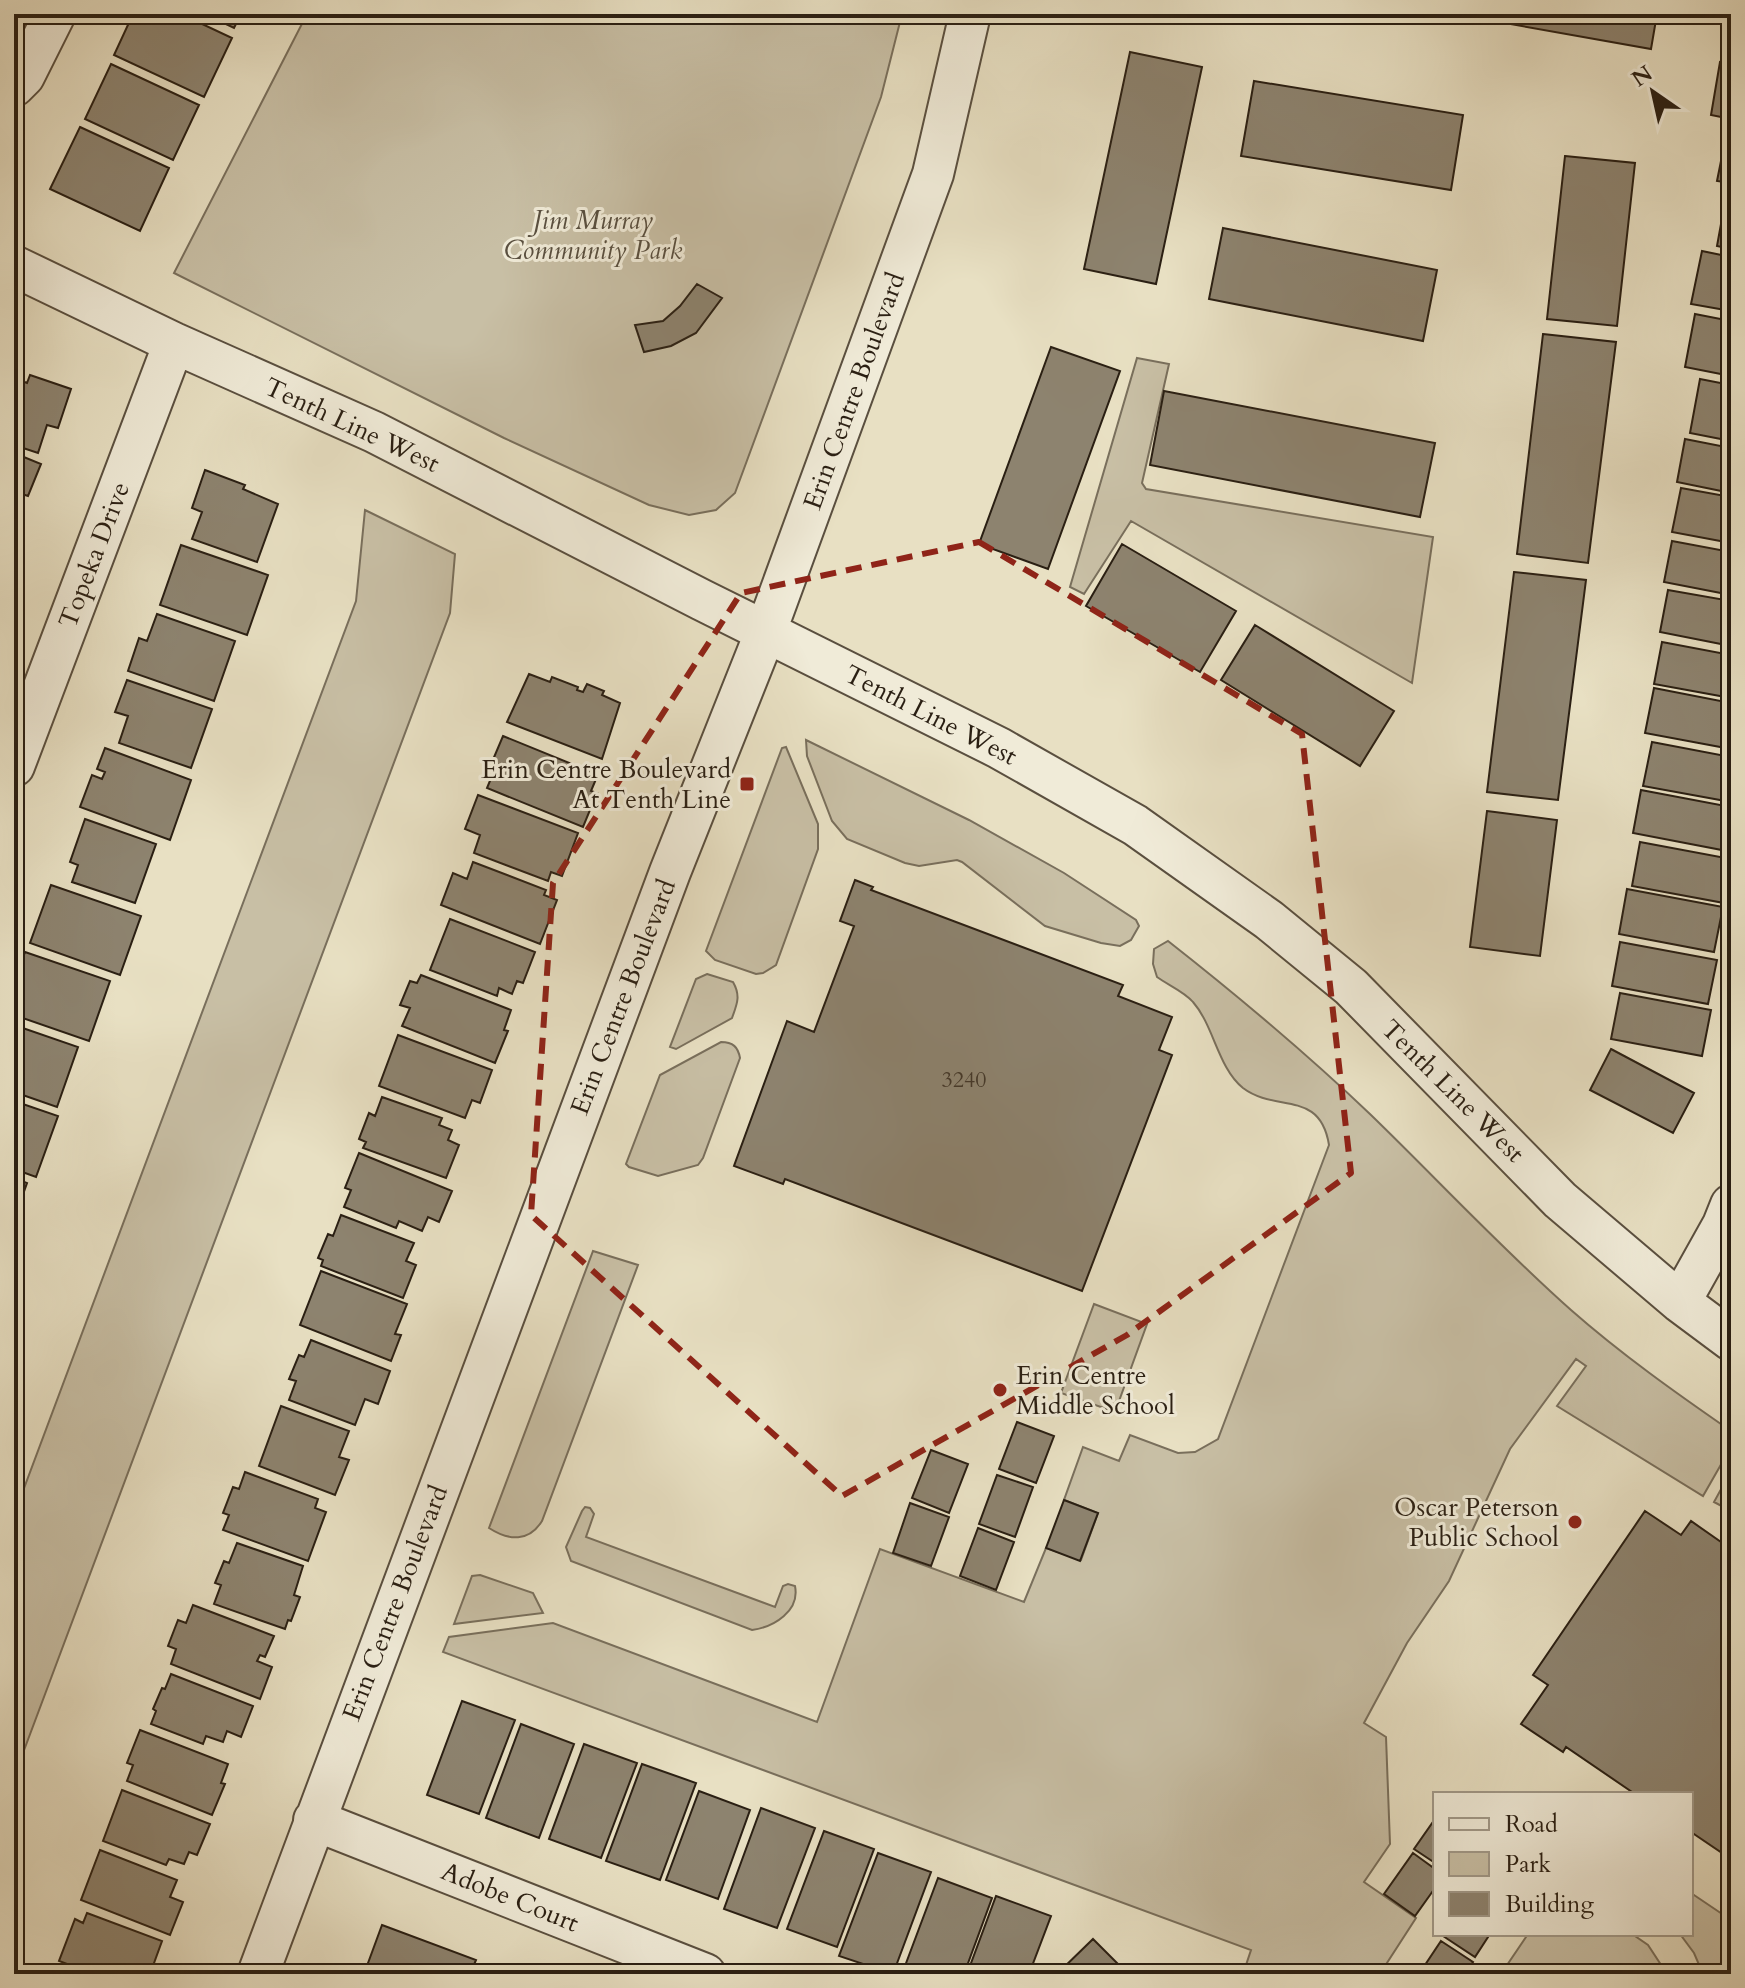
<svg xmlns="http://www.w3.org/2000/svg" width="1745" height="1988" font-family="Cardo,serif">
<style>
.green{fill:#c8bfa5;stroke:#796f5c;stroke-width:2}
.building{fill:#8d836f;stroke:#2a1f13;stroke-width:2}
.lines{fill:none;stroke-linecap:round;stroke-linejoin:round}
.minor-casing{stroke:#5a4f3f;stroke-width:44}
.minor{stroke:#f0ebd8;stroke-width:40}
.marked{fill:none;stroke:#8f2418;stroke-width:6;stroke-dasharray:16 10;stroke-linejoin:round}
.poi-dot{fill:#8f2418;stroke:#f0ebd8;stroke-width:3}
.labels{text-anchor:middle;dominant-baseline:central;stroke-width:6;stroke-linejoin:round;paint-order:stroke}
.number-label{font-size:22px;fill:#43382a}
.park-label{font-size:26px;font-style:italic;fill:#594f3f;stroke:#f0ebd8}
.street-label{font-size:26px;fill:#2a1f13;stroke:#f0ebd8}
.poi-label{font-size:26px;fill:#2a1f13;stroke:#f0ebd8;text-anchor:end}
</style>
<rect width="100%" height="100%" fill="#e8e0c3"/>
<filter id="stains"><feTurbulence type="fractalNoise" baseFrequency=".0025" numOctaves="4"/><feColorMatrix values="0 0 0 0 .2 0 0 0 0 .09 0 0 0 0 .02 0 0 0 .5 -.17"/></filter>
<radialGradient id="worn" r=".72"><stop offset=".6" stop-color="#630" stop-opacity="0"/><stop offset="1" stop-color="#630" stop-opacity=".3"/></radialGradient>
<path class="green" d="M307,14h595l-21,83 -146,396 -19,17 -27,5 -40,-10 -145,-67 -330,-165z
M1137,358l32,6 -27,119 4,6 287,48 -21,146 -281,-162 -47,73 -14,-7z
M365,510l90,44 -5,59 -436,1164v-262l342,-914z
M806,740l163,80 95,53 72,47 3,6 -8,14 -11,6 -19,-3 -56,-17 -83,-64 -5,-2 -38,6 -14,-3 -58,-24 -15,-18 -25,-65z
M786,747l32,77v25l-42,116 -13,8 -7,1 -41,-14 -9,-9 76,-203z
M1168,941c70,55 138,112 203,174 67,65 130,133 200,195 50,44 105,83 160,121v16l-28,49 -146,-90 29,-40 -10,-7 -66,90 -61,132 -42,62 -43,80 22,14 4,107 -26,38 52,36 -31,48 12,8h-154l8,-24 -808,-298 6,-15 104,-14 264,99 63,-173 144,53 22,-54 35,12 17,-47 -34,-13 19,-53 36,14 11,-26 48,18 17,-1 23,-13 111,-294c-9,-56 -53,-32 -86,-57 -25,-20 -29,-62 -50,-86 -8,-10 -25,-17 -36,-25l-4,-13 1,-15z
M707,974l26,8c8,14 4,22 -1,36l-56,31 -6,-2 26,-68z
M721,1042c12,0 17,5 19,16l-37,100 -5,7 -40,11 -29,-9 -3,-3 34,-89z
M593,1251l45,14 -96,256c-13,21 -33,20 -53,7z
M1094,1304l53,20 -32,88 -54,-19z
M1731,1471v40l-17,-9z
M585,1507l5,1 4,6 -8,23 189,70 8,-21 5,-2 7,2c5,25 -21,41 -43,44l-181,-69 -5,-14 16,-36z
M480,1575l53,18 10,20 -89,11 18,-48z
M1691,1893l40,27v24l-16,30h-12l-9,-21 -14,-19h11z
M1528,1934h104l16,11 19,29h-166z"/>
<path class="building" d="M133,14h48l51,24 -28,59 -90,-42z
M205,14h36l-7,14z
M1490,14h167l-6,35 -163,-29z
M1130,52l72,15 -46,217 -72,-15z
M1720,62l11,2v55l-20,-4z
M111,64l88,41 -26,55 -88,-41z
M1254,81l209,34 -12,75 -210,-34z
M1728,126l3,1v56l-14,-2z
M80,127l89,41 -29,63 -90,-42z
M1565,156l70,7 -18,163 -70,-7z
M1727,191l4,1v57l-14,-3z
M1223,228l214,42 -14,71 -214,-42z
M1702,251l29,6v54l-40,-7z
M697,284l25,14 -26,35 -25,13 -27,6 -9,-27 28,-4 17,-15z
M1695,314l36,7v55l-46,-9z
M1543,334l73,8 -28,221 -71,-9z
M1051,347l69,24 -72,198 -69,-25z
M30,375l41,14 -13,39 -11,-3 -9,28 -24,-8v-67l13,5z
M1700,379l31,6v56l-41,-8z
M1164,391l271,52 -15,74 -270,-52z
M1685,439l46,9v45l-54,-11z
M14,453l27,11 -13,32 -6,-2 -8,22z
M205,470l40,15 -2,4 35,15 -21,58 -65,-23 10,-27 -10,-4z
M1681,488l50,9v46l-59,-11z
M1672,541l59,11v43l-67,-13z
M1122,544l114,67 -36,61 -114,-66z
M181,545l87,30 -21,60 -87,-30z
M1514,572l72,8 -28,220 -71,-8z
M1668,590l63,11v45l-71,-14z
M157,614l78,27 -21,60 -86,-30 11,-33 8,3z
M1255,625l139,86 -34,55 -139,-86z
M1662,642l69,13v43l-77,-14z
M529,674l21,8 2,-5 26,10 -1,3 6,2 4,-8 17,7 -2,4 18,8 -18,56 -95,-37z
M127,680l85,29 -21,59 -72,-25 9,-27 -13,-4z
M1654,688l77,15v46l-86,-16z
M503,736l86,35 -2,5 9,3 -5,12 6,2 -14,34 -96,-39 10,-24 -5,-2z
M1652,742l79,15v45l-88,-16z
M105,748l86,32 -21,60 -90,-33 12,-32 10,4 3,-7 -8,-3z
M1641,790l90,17v20l-4,24 -94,-18z
M478,795l100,38 -16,43 -11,-4 -3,9 -74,-28 6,-18 -15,-6z
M1487,811l70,9 -17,136 -70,-9z
M85,819l71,25 -21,59 -63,-21 6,-17 -8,-3z
M1640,842l91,17 -7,44 -92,-17z
M473,862l73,28 -2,5 13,5 -17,44 -99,-39 12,-32 14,6z
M855,880l18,7 -2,3 252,95 -5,11 54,21 -13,33 13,5 -90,236 -297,-112 -2,5 -49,-18 53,-145 27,11 40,-106 -14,-5z
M51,885l90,31 -21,59 -90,-32z
M1627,889l96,18 -9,45 -95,-18z
M450,919l85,33 -12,31 -6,-2 -5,13 -13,-6 -2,8 -67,-26z
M1620,942l97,18 -9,44 -96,-18z
M25,952l85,29 -21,60 -75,-26v-11l6,-18 -6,-3z
M421,975l90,35 -7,20 4,1 -13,32 -93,-37 8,-18 -10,-3 10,-24 7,2z
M1620,993l91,17 -9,46 -91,-17z
M14,1025l64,22 -21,60 -43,-15z
M398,1035l94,35 -12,33 -8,-3 -7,18 -86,-32z
M1611,1049l83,44 -21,40 -83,-43z
M382,1097l60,21 -3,7 13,5 -4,10 11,5 -13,33 -83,-30 3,-6 -7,-3 10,-26 6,3z
M14,1101l44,15 -22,61 -22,-8z
M359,1153l93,38 -13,31 -11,-5 -6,14 -23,-10 -3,7 -52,-21 7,-17 -6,-2z
M14,1178l13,5 -13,37z
M341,1215l73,28 -8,18 10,4 -13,33 -82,-32 2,-6 -5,-2 10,-24 5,2z
M321,1271l86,33 -12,30 6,1 -10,26 -91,-36z
M311,1340l79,31 -12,33 -13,-5 -10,26 -66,-25 7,-19 -7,-2 10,-24 5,2z
M281,1406l68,25 -10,26 10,3 -14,35 -76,-29z
M1017,1422l37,14 -18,47 -37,-14z
M931,1450l37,14 -19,49 -37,-15z
M245,1472l73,27 -3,9 11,4 -18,49 -85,-31 6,-15 -6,-2 10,-26 6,2z
M997,1475l36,12 -18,50 -36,-13z
M1064,1500l34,13 -18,48 -34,-13z
M910,1503l39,14 -18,49 -38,-13z
M1645,1511l36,24 10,-14 40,28v310l-40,-27v-38h-56l-69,-47 -3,5 -42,-28 27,-39 -15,-10z
M978,1528l36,14 -18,48 -36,-14z
M237,1543l66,23 -9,29 6,2 -9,24 -3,-1 -3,9 -71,-25 7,-19 -6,-2 9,-22 5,2z
M193,1605l81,31 -9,21 -5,-2 -3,6 15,6 -12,32 -89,-35 5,-15 -8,-3 10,-26 8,3z
M171,1674l82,32 -12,31 -14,-6 -4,11 -17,-6 -3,8 -52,-20 5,-13 -3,-2 9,-21 3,1z
M462,1701l53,19 -36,94 -52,-19z
M521,1724l53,20 -35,94 -53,-20z
M140,1730l88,34 -7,19 4,1 -13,31 -85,-34 6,-16 -6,-2z
M584,1744l53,19 -36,95 -52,-19z
M642,1764l54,19 -36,97 -54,-19z
M122,1790l88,34 -13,31 -8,-3 -5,12 -15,-5 -3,6 -63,-24z
M699,1791l51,19 -32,89 -52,-19z
M761,1808l54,20 -38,100 -53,-19z
M1435,1819v44l-21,-14z
M824,1831l50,18 -37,98 -50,-18z
M100,1850l77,30 -7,17 13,5 -13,33 -89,-35z
M878,1853l53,19 -38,102 -54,-18z
M1413,1853l22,16v19l-20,28 -31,-22z
M938,1878l54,20 -28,76h-62z
M996,1896l55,20 -22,58h-62z
M87,1913l75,28 -12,33 -6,-2 -1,2h-49l-35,-13 16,-42 8,4z
M382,1925l94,35 -6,14h-106z
M1444,1934h46l-15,23 -32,-21z
M1093,1939l35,35h-71z
M1441,1941l32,21 -8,12h-46z
M54,1967l19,7h-22z"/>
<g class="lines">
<g class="minor-casing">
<path id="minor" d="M14,86l10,-10 31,-62
M14,266l160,77 200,89 328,168 297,148 136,77 134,95 82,67 209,213 120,102 51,38
M14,766l160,-423
M1680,1302l43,-77 8,-20
M314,1820l391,154
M258,1974l412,-1102 96,-241 167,-457 37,-160"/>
</g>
<use href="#minor" class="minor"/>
</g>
<path class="marked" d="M979,542l323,192 49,439 -224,162 -285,161 -311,-281 22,-332 188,-290z"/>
<g class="poi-dot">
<rect x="739" y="776" width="16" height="16" rx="4"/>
<circle cx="1000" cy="1390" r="8"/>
<circle cx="1575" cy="1522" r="8"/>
</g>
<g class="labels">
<g class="number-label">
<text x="964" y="1080">3240</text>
</g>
<g class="park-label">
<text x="593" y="220">Jim Murray<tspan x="593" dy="30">Community Park</tspan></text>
</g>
<g class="street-label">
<text transform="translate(854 391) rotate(-70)">Erin Centre Boulevard</text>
<text transform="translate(352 425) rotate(25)">Tenth Line West</text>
<text transform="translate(94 555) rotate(-69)">Topeka Drive</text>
<text transform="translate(931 715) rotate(27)">Tenth Line West</text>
<text transform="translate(623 997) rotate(-69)">Erin Centre Boulevard</text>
<text transform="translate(1453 1091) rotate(45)">Tenth Line West</text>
<text transform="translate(395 1603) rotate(-69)">Erin Centre Boulevard</text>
<text transform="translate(510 1897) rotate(22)">Adobe Court</text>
</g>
<g class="poi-label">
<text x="731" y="769">Erin Centre Boulevard<tspan x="731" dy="30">At Tenth Line</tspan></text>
<text x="1016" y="1375" text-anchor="start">Erin Centre<tspan x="1016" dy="30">Middle School</tspan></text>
<text x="1559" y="1507">Oscar Peterson<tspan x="1559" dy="30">Public School</tspan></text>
</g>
</g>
<rect width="1745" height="1988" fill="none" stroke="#e8e0c3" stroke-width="48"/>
<rect x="16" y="16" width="1713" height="1956" fill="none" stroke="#2a1f13" stroke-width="4"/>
<rect x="24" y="24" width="1697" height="1940" fill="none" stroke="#2a1f13" stroke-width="2"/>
<rect x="1433" y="1792" width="260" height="144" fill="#f0ebd8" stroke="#a19989" stroke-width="2"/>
<rect x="1449" y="1818" width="40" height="12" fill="#f0ebd8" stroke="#a19989" stroke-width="2"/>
<text x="1505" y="1832" font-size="24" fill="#2a1f13">Road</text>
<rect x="1449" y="1852" width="40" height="24" fill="#c8bfa5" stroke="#a19989" stroke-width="2"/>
<text x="1505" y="1872" font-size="24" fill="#2a1f13">Park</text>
<rect x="1449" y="1892" width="40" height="24" fill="#8d836f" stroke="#a19989" stroke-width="2"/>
<text x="1505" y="1912" font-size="24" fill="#2a1f13">Building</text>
<g transform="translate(1653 92) rotate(326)" stroke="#f0ebd8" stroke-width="6" paint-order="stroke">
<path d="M0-6L14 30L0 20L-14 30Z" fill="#2a1f13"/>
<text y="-12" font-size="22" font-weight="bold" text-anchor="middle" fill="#2a1f13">N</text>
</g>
<rect width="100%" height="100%" filter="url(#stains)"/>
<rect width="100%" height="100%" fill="url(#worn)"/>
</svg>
